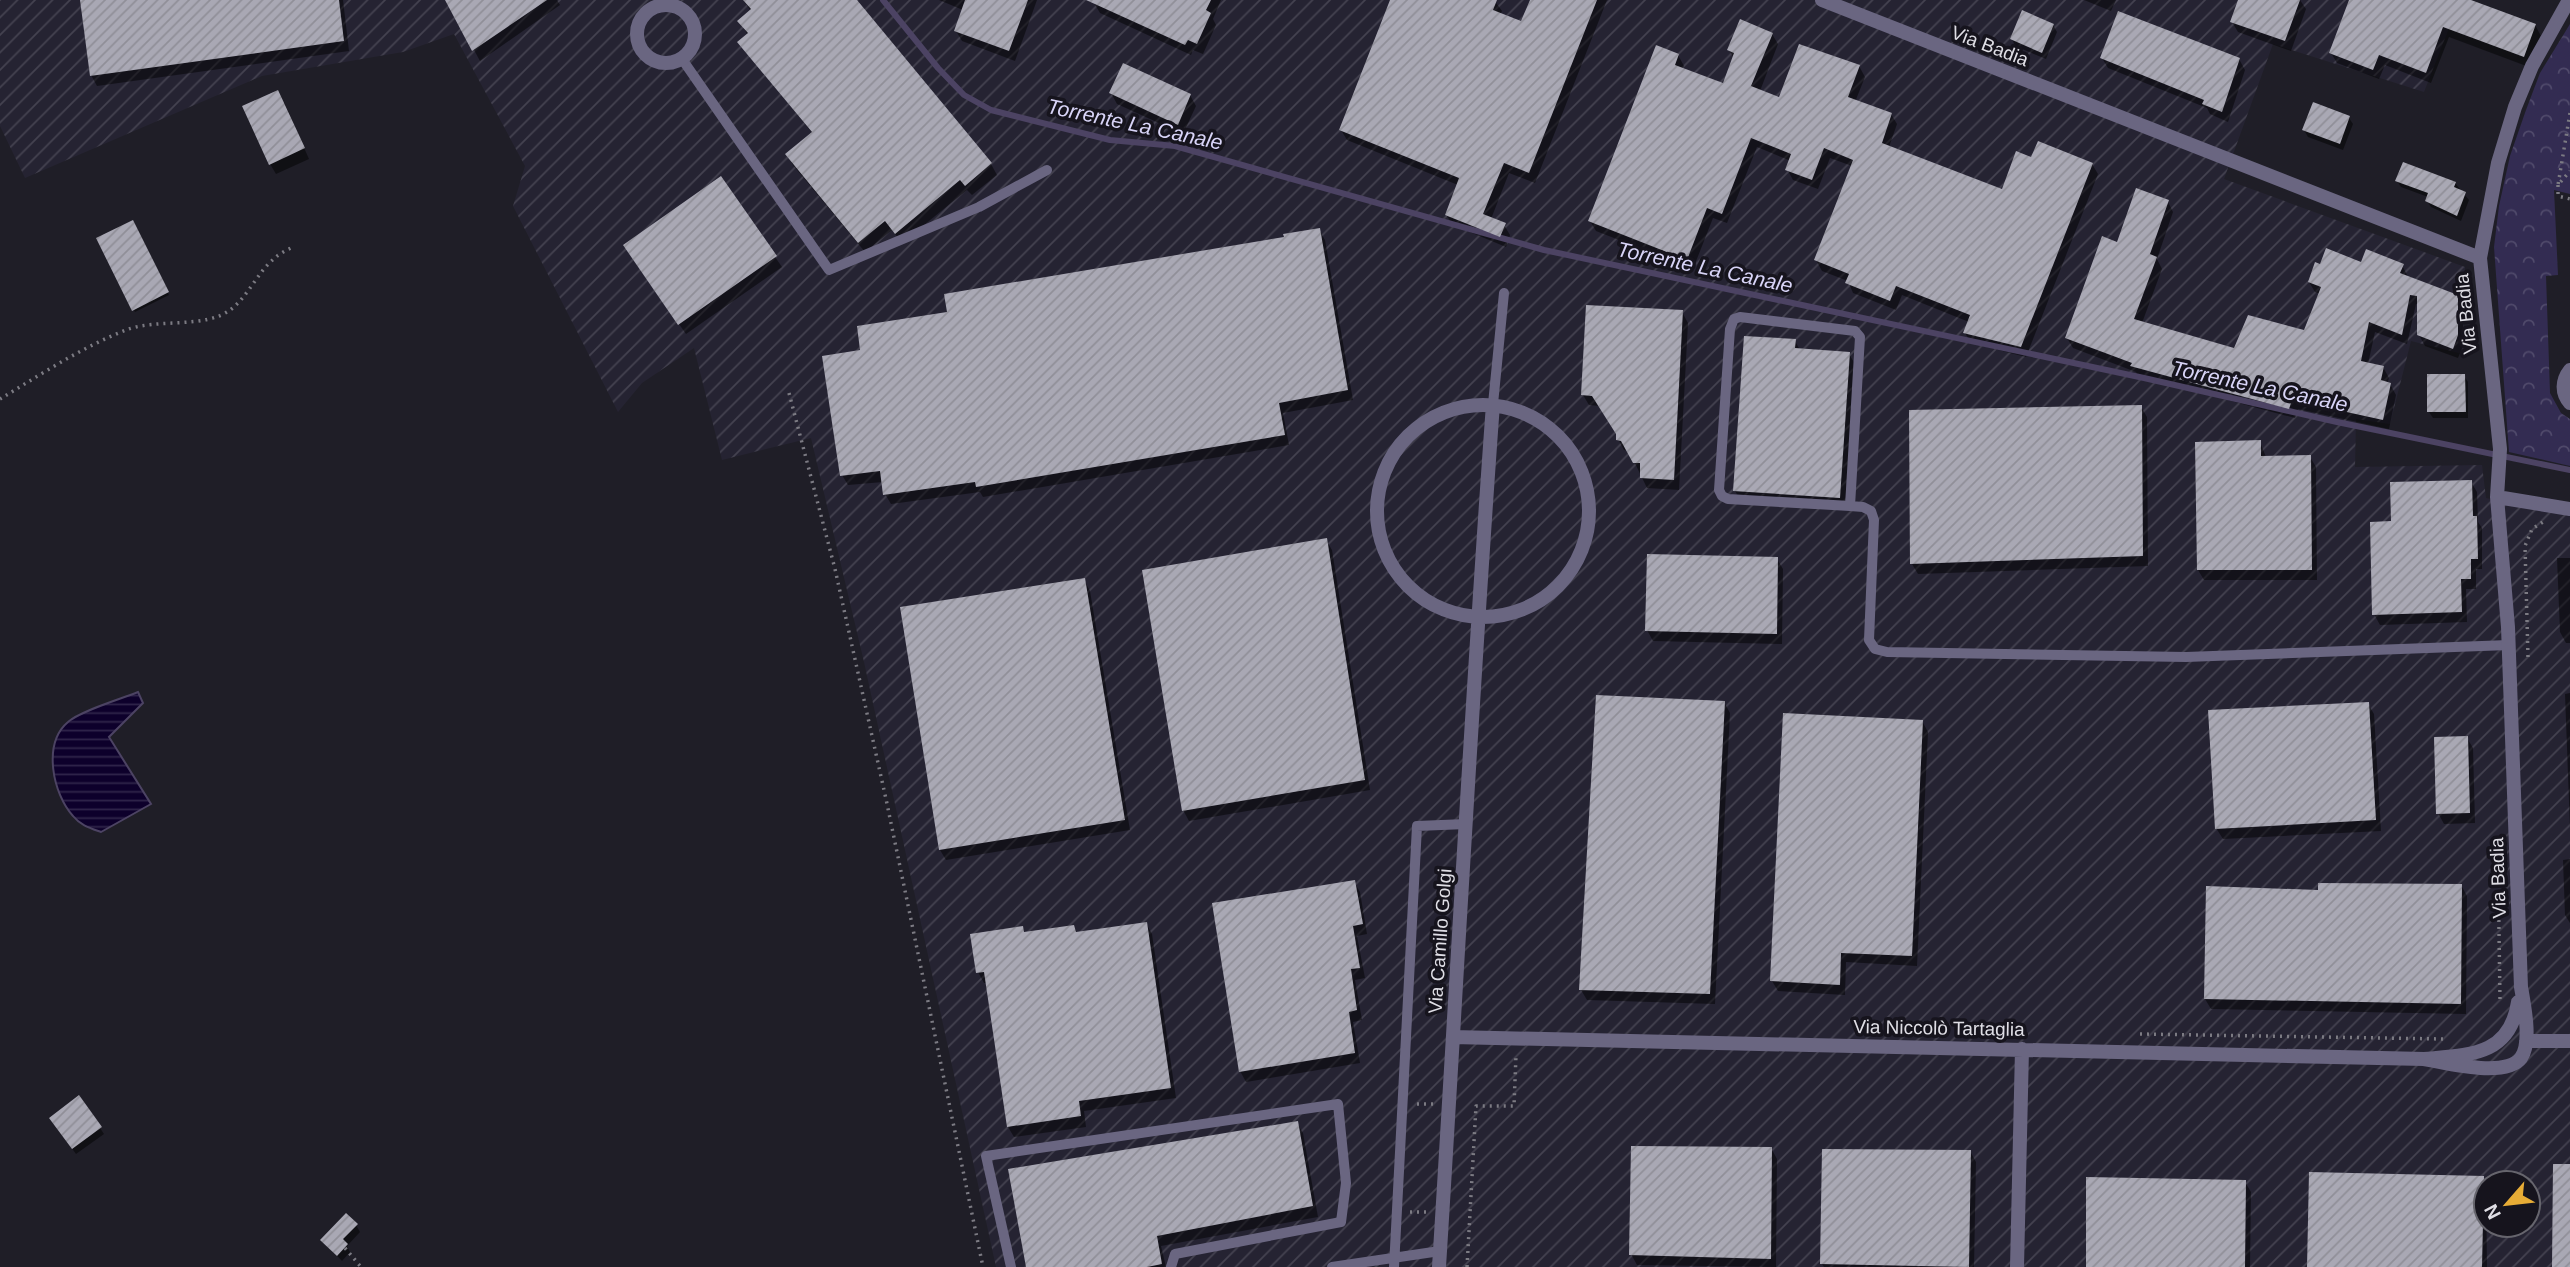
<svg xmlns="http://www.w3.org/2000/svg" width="2570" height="1267" font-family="Arial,sans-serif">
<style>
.industrial{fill:url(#industrial-furrows);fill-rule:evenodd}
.park{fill:url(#park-crowns)}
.water{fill:url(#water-rules);stroke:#4c4363;stroke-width:2}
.shadow{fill:#0007}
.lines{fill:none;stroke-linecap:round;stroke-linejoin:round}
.stream{stroke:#4c4363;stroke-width:6}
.building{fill:url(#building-hatch)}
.path{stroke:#7c7b83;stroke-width:3.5;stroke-dasharray:2 5;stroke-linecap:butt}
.lane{stroke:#6a6681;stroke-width:10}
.street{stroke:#6a6681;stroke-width:14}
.labels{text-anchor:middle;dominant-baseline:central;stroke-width:7;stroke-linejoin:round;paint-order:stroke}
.street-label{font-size:19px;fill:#dfdee5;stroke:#16141d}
.water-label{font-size:21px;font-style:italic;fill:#d8d4f7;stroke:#16141d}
</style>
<defs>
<pattern id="industrial-furrows" width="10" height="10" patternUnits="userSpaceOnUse" patternTransform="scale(1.75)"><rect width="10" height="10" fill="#252332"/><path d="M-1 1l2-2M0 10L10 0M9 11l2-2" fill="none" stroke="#444250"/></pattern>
<pattern id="park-crowns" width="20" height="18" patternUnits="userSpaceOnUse" patternTransform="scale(1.75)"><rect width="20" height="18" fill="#332c52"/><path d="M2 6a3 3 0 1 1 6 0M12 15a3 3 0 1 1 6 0" fill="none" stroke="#504a6b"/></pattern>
<pattern id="water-rules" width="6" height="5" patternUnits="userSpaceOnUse" patternTransform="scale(1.75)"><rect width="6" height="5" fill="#0d002b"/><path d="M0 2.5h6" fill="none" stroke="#30254a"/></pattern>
<pattern id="building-hatch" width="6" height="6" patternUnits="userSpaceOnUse" patternTransform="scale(1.75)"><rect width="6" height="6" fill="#a9a8b4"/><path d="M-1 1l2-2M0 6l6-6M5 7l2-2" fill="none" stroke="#908f98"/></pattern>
</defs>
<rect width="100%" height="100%" fill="#1f1e27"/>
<path class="industrial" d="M0,0h2460l-36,92 -151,-48 -49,135 241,88 -2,87 -52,-13 -21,83 -34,-5 -1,48 127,-2 4,33 84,18v751h-1574l-132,-605 -53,-224 -89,22 -28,-112 -52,35 -24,29 -105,-206 12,-40 -71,-132 -51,18 -141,24 -237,102 -25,-52zM2486,1183h42v42h-42z"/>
<path class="park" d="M2570,24v170l-16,-4 4,85 -12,1 4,117 11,20 9,6v47l-61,-14 -15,-205 5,-41 11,-50 16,-46 14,-37z"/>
<path class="water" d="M138,692l5,11 -34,34 42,67 -50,28c-11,-4 -21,-7 -28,-16 -20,-22 -31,-72 -5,-94 12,-11 53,-23 70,-30z"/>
<path class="shadow" d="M81,0h262l6,51 -252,35 -6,-11z
M447,0h110l3,5 -80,56z
M743,0h112l136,164 6,11 -25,20 -5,-5 -65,53 -10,-13 -27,22 -72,-87 -6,-10 26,-21 -73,-92 8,-7 -9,-14 12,-10z
M939,0h98l-22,61 -53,-20 -6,-10 7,-21z
M1095,0h126l-8,19 3,6 -13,29 -10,-4 -2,5 -91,-42 -6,-10z
M1392,0h102l8,11 -2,4 22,8 9,-23h76l-72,183 -26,-10 -18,46 13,6 6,10 -4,12 -53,-22 -7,-10 12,-30 -111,-45 -6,-10z
M2084,0h32l-5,11z
M2240,0h60l6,9 -15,42 -53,-19 -6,-10z
M2351,0h115l69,25 6,11 -12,31 -80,-30 -18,46 -46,-18 -6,14 -42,-16 -6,-10z
M2053,25l4,7 -11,27 -31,-13 -3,-7z
M1772,34l6,10 -18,47 20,8 79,-33 6,11 -10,25 36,12 6,10 -8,23 114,44 29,-32 60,5 6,10 -72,183 -55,-14 -6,-10 4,-11 -67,-27 -6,15 -43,-17 -5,-12 -26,-10 -6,-11 36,-94 -22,-8 -12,31 -25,-9 -6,-11 4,-8 -34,-14 -30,76 -14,-5 -20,51 -97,-38 -6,-10 88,-166 6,11 -2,3 42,16 10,-27 -5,-8z
M2102,58l137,1 6,11 -17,52 -18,-8 -3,-6 -99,-40z
M1111,93l79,2 6,11 -13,28 -66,-30z
M284,102l25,57 -33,15 -6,-10z
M2349,118l4,6 -10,26 -35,-13 -4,-7z
M721,179l61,88 -96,67 -55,-78z
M2397,181l58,2 14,17 -8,21 -30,-14 -4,-6 1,-4 -27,-10z
M2168,202l5,10 -16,47 5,10 -20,54 93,27 70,-17 15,-39 -5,-2 -6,-10 53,-18 40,1 6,12 49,19 6,11v39l-5,12 -33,-12 -6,-11v-30l-3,-1 -9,40 -32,-12 -7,32 15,3 6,11 -2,6h3l6,11 -7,34 -91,-20 -3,9 -157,-42 -2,-4 -63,-24 -6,-10 51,-94z
M132,222l37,73 -34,17 -36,-73z
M1319,230l6,10 28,160 -70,13 6,32 -306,52 -3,-5 -89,12 -6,-10 -2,-12 -35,3 -6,-10 20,-124 87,-38z
M1682,312l6,11 -9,167 -32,-2 -18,-37 -5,-1 -6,-11v-5l-18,-28 -11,-1 -6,-10z
M1795,341l5,9 49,4 6,10 -10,144 -104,-7 -6,-10z
M2464,376l4,6v36h-35l-4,-6z
M2141,407l6,10 1,149 -230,8 -6,-10z
M2260,442l6,15h44l6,10 1,113h-113l-6,-10z
M2471,482l6,10 1,30 4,6v41h-6v20h-10l1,33 -87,3 -6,-11 19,-91z
M1326,540l6,10 38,240 -181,31 -6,-11z
M2557,558h13v85h-4l-6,-11z
M1777,559l6,10 -1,75 -129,-3 -6,-11z
M1084,580l6,11 40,239 -184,30 -6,-10z
M2570,693v135l-5,-134z
M1724,702l6,11 -15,291 -128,-4 -6,-10z
M2368,704l6,10 7,117 -158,8 -7,-11z
M1922,721l6,11 -11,234 -71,-4 -1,33 -67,-4 -6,-10z
M2467,738l6,10 2,75 -31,1 -6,-11z
M2570,859v64l-5,-8 -2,-55z
M1354,882l6,10 7,42 -10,2 8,42 -10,2 7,40 -9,2 7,41 -114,19 -6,-11z
M2461,885l6,11 -1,118 -255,-5 -6,-10 115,-107z
M1146,923l6,11 24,164 -92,13 2,16 -72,10 -6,-10 -21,-144h-3l-6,-11 44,-44 3,5 49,-6 3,6z
M1297,1123l6,10 15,84 -157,29 5,21h-138z
M55,1125l45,3 4,6 -28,20z
M1771,1148l6,11 -1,108 -139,-2 -6,-11z
M1970,1151l6,11 -2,105h-150l-2,-3z
M2483,1178l3,5 1,84h-178z
M2245,1182l6,10 -1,75h-163z
M356,1225l4,7 -13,14 3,6 -8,9 -20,-21z"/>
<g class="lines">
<path class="stream" d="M883,0l55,68 26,27 27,15 119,30 65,6 369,104 600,128 193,44 233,48"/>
</g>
<path class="building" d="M80,0h259l5,41 -254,35z
M445,0h102l-75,51z
M743,0h114l135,163 -27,23 -5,-6 -65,54 -10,-13 -27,22 -73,-89 27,-22 -75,-90 11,-9 -11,-12 14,-12z
M965,0h63l-19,51 -55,-20z
M1086,0h125l-5,10 5,3 -14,31 -9,-4 -3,5z
M1390,0h107l-4,10 28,11 9,-21h67l-68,173 -25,-10 -21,51 23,9 -6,14 -55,-22 14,-37 -120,-48z
M2238,0h62l-15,41 -55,-19z
M2349,0h122l65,24 -12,33 -81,-30 -17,46 -47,-18 -6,15 -44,-17z
M2022,10l32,14 -12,29 -32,-14z
M2118,11l122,47 -18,54 -20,-8 2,-4 -104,-42z
M1740,19l33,14 -22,53 28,11 20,-53 61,21 -12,32 44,16 -10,30 120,46 14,-38 15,6 7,-16 55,22 -72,184 -58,-14 7,-18 -74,-29 -6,15 -45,-18 4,-9 -35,-14 39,-100 -29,-12 -12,32 -27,-10 6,-16 -40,-16 -29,76 -15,-6 -20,52 -99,-39 68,-176 23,9 -4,11 48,18 11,-30 -7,-3z
M1123,63l68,31 -13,31 -69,-32z
M278,90l27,58 -36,17 -27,-59z
M2313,102l37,14 -10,28 -38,-14z
M2403,162l53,20 -2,5 12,5 -9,24 -32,-15 3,-8 -33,-12z
M721,176l56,80 -99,69 -55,-80z
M2136,188l33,12 -19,54 7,3 -23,62 100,29 14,-33 56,15 17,-43 -13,-5 7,-20 5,2 6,-16 35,14 5,-13 38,15 -4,9 58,22v40l-5,14 -36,-14v-39l-7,-1 -8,40 -33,-13 -8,39 23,5 -3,14 10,3 -8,37 -91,-20 -3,9 -159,-43 2,-3 -67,-25 37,-102 15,6z
M133,220l36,72 -37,19 -36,-73z
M1320,228l28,162 -69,13 6,32 -309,52 -1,-5 -92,13 -3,-24 -40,5 -18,-120 38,-6 -3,-24 90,-14 -3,-18 340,-57 -1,-3z
M1586,305l97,5 -9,170 -34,-2v-15h-7l-12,-22 -5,-1v-6l-24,-38 -11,-1z
M1744,336l52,3 -1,9 55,4 -10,146 -107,-7z
M2427,374h38l1,38h-39z
M2142,405l1,151 -233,8 -1,-154z
M2261,440v16l50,-1 1,115h-115l-2,-128z
M2472,480l1,36h4l1,43h-7v20h-10l1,33 -90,3 -2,-93 21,-1 -1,-39z
M1327,538l38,242 -183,31 -40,-241z
M1647,554l131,3 -1,77 -132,-3z
M1085,578l40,242 -186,30 -39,-243z
M1596,695l129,6 -15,293 -131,-4z
M2369,702l7,118 -161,9 -7,-119z
M1783,713l140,7 -11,236 -71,-3 -1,32 -70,-4z
M2468,736l2,77 -34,1 -2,-77z
M1355,880l8,44 -10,2 7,42 -9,1 6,41 -8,2 6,41 -116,19 -27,-169z
M2318,883l144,1 -1,120 -257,-5 2,-113 112,4z
M1147,922l24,166 -92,13 2,15 -74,11 -23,-155 -8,1 -6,-39 53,-8 1,6 50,-7 2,7z
M79,1095l23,32 -30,22 -23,-31z
M1298,1121l15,85 -156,30 5,28 -15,3h-121l-18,-98z
M1631,1146l141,1 -1,112 -142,-4z
M1822,1149l149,1 -2,117 -149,-3z
M2553,1164h17v103h-18z
M2309,1172l175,4 -2,91h-175z
M2086,1177l160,3 -1,87h-159z
M346,1213l12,11 -15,15 5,5 -11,12 -17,-16z"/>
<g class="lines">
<path class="path" d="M2570,113l-12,72 12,-14
M2558,185v11l12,3
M789,393l46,176 51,230 97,468
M0,399c40,-24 82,-52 126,-69 31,-12 78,-1 104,-20 18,-13 28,-39 45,-52 5,-5 12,-8 18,-11
M2528,657l-3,-111 7,-17 11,-7
M2498,864l2,136
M2140,1034l303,5
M1417,1104h17
M1410,1212h17
M345,1248l16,19
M1467,1267l9,-161h38l2,-51"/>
<path class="lane" d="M682,59l147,211 150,-63 68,-37
M1493,404l11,-111
M1850,506l10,-169 -5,-6 -115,-14 -6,2 -4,10 -11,161 3,6 6,3 122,7 13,1 8,4 3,9 -5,120 6,9 12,3 299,5 323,-12
M1011,1267l-25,-111 352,-52 8,79 -5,39 -166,32 -4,13
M1332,1267l108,-16
M1394,1267l23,-441 49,-2"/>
<path class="street" d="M1822,0l658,258
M637 34a29 29 0 1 1 58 0a29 29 0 1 1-58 0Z
M2570,370c-8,10 -9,23 0,33
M1377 511a106 106 0 1 1 212 0a106 106 0 1 1-212 0Z
M2497,497l73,12
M1453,1037l971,22c45,-4 86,-3 94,-57
M2526,1041h44
M2424,1059c21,4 82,19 97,-1 11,-16 3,-53 0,-71l-13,-360 -11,-130 3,-48 -20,-191 18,-95 17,-56 17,-41 37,-66
M1439,1267c18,-288 33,-576 54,-863
M2017,1267l5,-218"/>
</g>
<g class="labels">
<g class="street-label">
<text transform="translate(1990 46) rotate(21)">Via Badia</text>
<text transform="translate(2466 314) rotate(-96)">Via Badia</text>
<text transform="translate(2498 878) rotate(-92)">Via Badia</text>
<text transform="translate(1440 941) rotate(-86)">Via Camillo Golgi</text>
<text transform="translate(1939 1028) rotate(1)">Via Niccolò Tartaglia</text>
</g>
<g class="water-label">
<text transform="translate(1135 124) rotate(12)">Torrente La Canale</text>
<text transform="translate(1705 267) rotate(12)">Torrente La Canale</text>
<text transform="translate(2260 386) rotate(12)">Torrente La Canale</text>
</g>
</g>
<g transform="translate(2507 1204) rotate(242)"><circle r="33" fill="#16141d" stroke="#66656d" stroke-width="2"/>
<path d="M0-5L12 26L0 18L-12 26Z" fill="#e7ac36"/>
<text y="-10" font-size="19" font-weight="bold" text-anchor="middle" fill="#dfdee5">N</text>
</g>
</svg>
